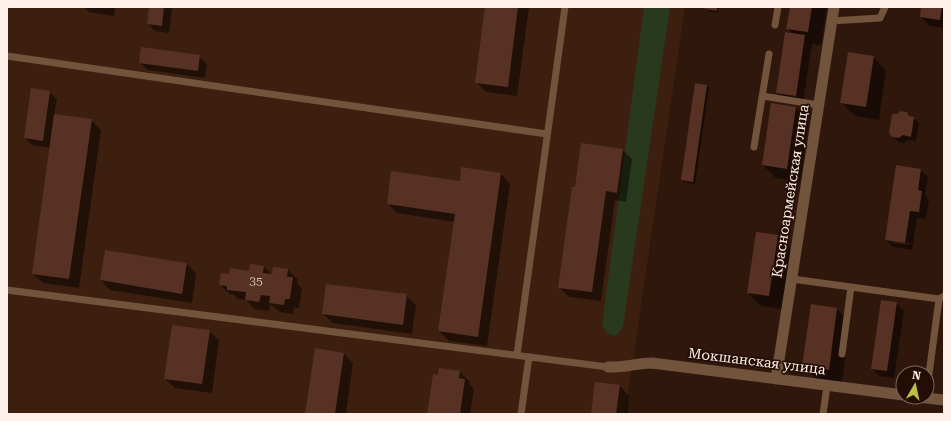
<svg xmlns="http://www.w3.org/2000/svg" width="951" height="421" font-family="'Roboto Serif',serif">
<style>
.built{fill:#3d1f10}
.green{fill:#29391d}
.shadow{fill:#0007;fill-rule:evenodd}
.building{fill:#573123}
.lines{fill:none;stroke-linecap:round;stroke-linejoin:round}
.service{stroke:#72533c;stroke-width:7}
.minor{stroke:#72533c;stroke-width:11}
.labels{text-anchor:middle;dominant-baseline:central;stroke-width:3.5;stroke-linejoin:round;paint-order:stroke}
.number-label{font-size:12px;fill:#d4c0b8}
.street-label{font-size:14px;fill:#fdf0e9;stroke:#240e04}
</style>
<rect width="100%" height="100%" fill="#2f170c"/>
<path class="built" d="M7,7h678l-60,407h-618z"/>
<path class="green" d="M644,7h26l-47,320 -7,9 -8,-2 -6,-9z"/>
<path class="shadow" d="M84,7h31l-1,9 -25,-4z
M150,7h22l-3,26 -14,-2 -7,-7z
M486,7h43l-12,89 -31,-4 -10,-10z
M706,7h13l-1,6 -10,-2 -2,-2z
M791,7h36l-6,38 -9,-1 -9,59 -18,-3 -8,-7 16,-59 -5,-5z
M922,7h22v21l-14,-2 -9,-9z
M199,56l8,8 -2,14 -57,-8 -8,-7z
M873,57l13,13 -7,50 -24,-4 -13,-13z
M707,86l2,2 -14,96 -11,-2 -2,-2z
M49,92l8,7 -3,16 37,5 10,10 -22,158 -36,-5 -10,-9 18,-126 -19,-3 -7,-7z
M796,108l13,13 -9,61 -24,-4 -13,-13z
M906,113l13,10 -3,18 -8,-1 -4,3 -6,-1 -8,-9z
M622,150l10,9 -6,43 -11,-2 -14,101 -32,-4 -10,-10 17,-99z
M920,169l8,8 -3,18 4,4 -3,20 -9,-1 -5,32 -19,-3 -7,-7zM893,241l17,2v2l-17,-2z
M501,174l9,10 -23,162 -38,-5 -10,-10 16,-109 -58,-9 -9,-9 72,-22z
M756,233l22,3 13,14 -9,59 -21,-3 -13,-13z
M105,251l82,13 9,10 -4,29 -82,-13 -9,-10z
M264,267l8,8 2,-7 14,2 10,10 -1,3 5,5 -3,20h-5l-1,6 -13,-2 -10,-8 -1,7 -14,-2 -9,-9 -8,-1 -4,-4 -4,-1 -10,-9 10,-10 20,-3z
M406,295l10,10 -4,29 -79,-11 -10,-9z
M896,303l8,8 -10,67 -15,-2 -7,-8z
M837,309l13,13 -8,61 -26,-4 -13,-13z
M209,331l10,9 -7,53 -37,-5 -10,-9z
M344,354l9,9 -7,51h-40z
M440,369l20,3 10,10 -1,2 5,5 -4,25h-42z
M596,383l24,3 9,10 -2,18h-35z"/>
<path class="building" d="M149,7h15l-2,19 -15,-2z
M485,7h33l-10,80 -33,-4z
M705,7h12v4l-12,-2z
M790,7h22l-4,25 -22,-3z
M921,7h21l-2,13 -20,-3z
M785,32l20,3 -9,61 -20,-3z
M141,47l59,8 -2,16 -59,-8z
M848,52l26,4 -8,51 -26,-4z
M695,83l12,2 -14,97 -12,-2z
M31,88l19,3 -7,50 -19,-3z
M771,103l25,4 -9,62 -25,-4z
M900,111l7,1 2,4 5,1 -3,20 -8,-2 -4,3 -7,-1 -3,-4 3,-19h5z
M54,114l38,5 -23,160 -37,-5z
M581,143l42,6 -6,44 -11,-2 -14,101 -34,-4 14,-101h3z
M896,165l25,4 -3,21 4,1 -3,21 -9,-1 -5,32 -20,-3z
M461,167l40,6 -23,164 -40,-6 17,-117 -68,-10 4,-33 69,10z
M756,232l22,3 -9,61 -22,-3z
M105,250l82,13 -5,31 -82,-14z
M250,264l14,2 -1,7 9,1 1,-7 15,2 -1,8h6l-3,22h-5l-1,6 -15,-2 1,-7 -9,-1 -2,7 -14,-2 1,-8 -19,-2v-4l-8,-1 2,-12 8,1 1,-6 19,3z
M326,284l81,10 -4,31 -81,-11z
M881,300l16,2 -10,69 -16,-2z
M811,304l26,4 -8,62 -27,-4z
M172,325l38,5 -8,54 -38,-5z
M315,348l29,5 -9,61h-30z
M439,368l21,3 -1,7 6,1 -5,35h-33l6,-40 5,1z
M595,382l25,3 -4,29h-25z"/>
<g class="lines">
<path class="service" d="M831,21l49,-3 5,-11
M775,25l3,-18
M7,56l540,78
M762,96l57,9
M754,147l15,-93
M792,279l147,20 5,-3
M7,290l601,77
M842,354l9,-67
M517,355l48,-348
M929,374l10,-75
M521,414l8,-57
M823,414l4,-28"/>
<path class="minor" d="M608,367c15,1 29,-4 44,-4l251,32
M776,379l58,-372
M918,397l26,3"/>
</g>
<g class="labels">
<g class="number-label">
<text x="256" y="281">35</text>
</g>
<g class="street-label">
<text transform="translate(790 191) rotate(-81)">Красноармейская улица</text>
<text transform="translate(757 361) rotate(7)">Мокшанская улица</text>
</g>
</g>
<rect width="951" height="421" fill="none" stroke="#fdf0e9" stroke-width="16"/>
<g transform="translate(915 385) rotate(9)"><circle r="19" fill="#240e04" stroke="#7b6860"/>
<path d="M0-3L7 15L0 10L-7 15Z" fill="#bac045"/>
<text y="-6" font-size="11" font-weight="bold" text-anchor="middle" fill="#fdf0e9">N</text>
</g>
</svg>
